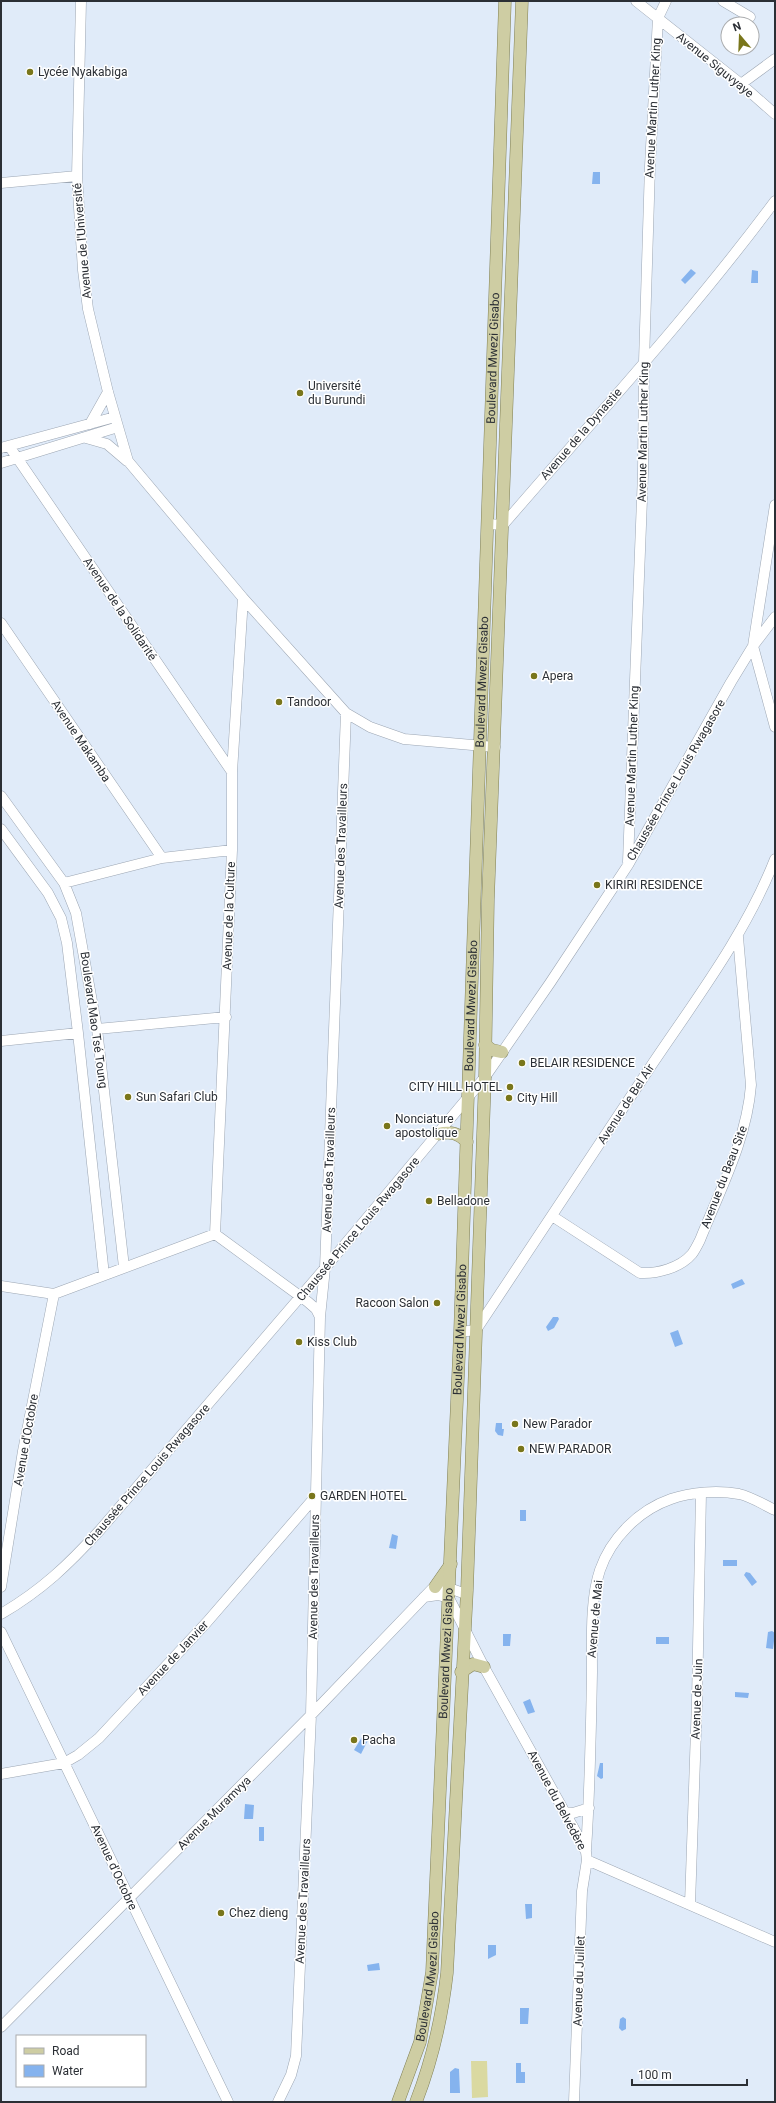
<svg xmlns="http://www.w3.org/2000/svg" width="776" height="2103" font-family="Roboto,sans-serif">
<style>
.green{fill:#dad9a1}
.water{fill:#85b3ee}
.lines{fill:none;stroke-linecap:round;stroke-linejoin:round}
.minor-casing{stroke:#9ca6b3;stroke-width:11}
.major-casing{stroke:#808055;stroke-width:13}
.minor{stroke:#fff;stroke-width:10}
.major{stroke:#cecda3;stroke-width:12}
.poi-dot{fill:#79761b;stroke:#fff;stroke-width:1.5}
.labels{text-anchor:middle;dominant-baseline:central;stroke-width:3;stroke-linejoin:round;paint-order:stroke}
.street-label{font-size:12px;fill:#2b2f35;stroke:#fff}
.poi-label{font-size:12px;fill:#2b2f35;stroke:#fff;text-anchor:start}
</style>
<rect width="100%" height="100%" fill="#e0ebf9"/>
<path class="green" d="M471,2061h16l1,36 -16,1z"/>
<path class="water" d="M593,172h7v12h-8z
M691,269l5,4 -11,11 -4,-4z
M752,270l6,1v12h-7z
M742,1279l3,5 -12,5 -2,-5z
M553,1317h5l1,2 -5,9 -6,3 -2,-4z
M678,1330l5,14 -8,3 -5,-14z
M496,1423h6v6h2l-1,7 -5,-1 -3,-4z
M520,1510h6v11h-6z
M392,1534l6,2 -2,13 -7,-1z
M723,1560h14v6h-14z
M746,1572l4,1 7,9 -5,4 -8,-11z
M772,1631l3,2 -2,16 -7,-1 2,-16z
M503,1634h8l-1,12h-7z
M656,1637h13v7h-13z
M735,1692l14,1 -1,5 -13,-1z
M530,1699l5,13 -7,2 -5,-12z
M362,1737l6,3 -7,14 -7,-4z
M600,1763h3v15l-2,1 -4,-3z
M245,1804l9,1 -1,14h-9z
M259,1827h5v14h-5z
M525,1904h7v14l-6,1z
M488,1945h8v10l-8,4z
M379,1963l1,7 -12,1 -1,-6z
M520,2008h9l-1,16h-8z
M623,2017l3,2v10l-4,2 -3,-3 1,-9z
M516,2063h5v9h4v11h-9z
M455,2068l4,1 1,24h-10v-21z"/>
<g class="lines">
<g class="minor-casing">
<path id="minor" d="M636,1l105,83 34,30
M723,1l27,16
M741,84l34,-25
M77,176l4,-175
M1,183l76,-7 6,94 5,39 20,83 20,69 115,137 103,115 24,14 34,12 91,8
M90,424l18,-32
M86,438l21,6 20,17
M9,446l223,326
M1,448l114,-31
M1,463l117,-36
M775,505l-22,141 22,81
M488,524l15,1c92,-107 188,-211 272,-324
M1,623l161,235
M1,796l63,87 12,30 21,116 27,238
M1,829l47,64 13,25 6,25 11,90 26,242
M628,862l15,-389 1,-111 6,-196 8,-148 8,-17
M64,883l98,-25 70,-8
M97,1029l129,-12
M1,1041l77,-8
M552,1216l88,57c17,1 40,-5 52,-19 3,-4 6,-10 8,-14 20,-50 47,-101 51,-155l-13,-148
M215,1234l17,-384v-78l11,-174
M1,1286l53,8
M54,1294l161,-60 93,68 8,7 4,8
M460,1332l16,-2c59,-88 116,-176 175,-264 45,-67 94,-131 124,-207
M1,1587l22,-136 31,-157
M424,1597l14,-2 11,3 35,69 94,169 8,16 1,8 188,82
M1,1614c41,-24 67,-49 99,-84l225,-262 160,-191 65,-94 78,-118 103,-183 22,-36 22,-29
M1,1632l227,470
M1,1774l63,-11 14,-8 21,-17 108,-116 108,-125
M565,1812l8,1 16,-5
M586,1850c4,-59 5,-119 6,-178 0,-32 -2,-73 8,-102 11,-32 39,-60 71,-71 20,-7 47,-9 68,-5 13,3 25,11 36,16
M690,1904l7,-203 4,-208
M1,2027l310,-312 121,-126 11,-3 23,8
M278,2102l13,-27 5,-19 15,-341 9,-398 5,-49 21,-555
M574,2102l8,-211 5,-31"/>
</g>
<g class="major-casing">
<g id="major">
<path d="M485,1045l7,5 10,2"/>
<path d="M438,1134c13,-3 20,-1 29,8"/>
<path d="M435,1587l16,-23"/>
<path d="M461,1672l12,-8 11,3"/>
<path id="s1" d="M398,2102l22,-60 12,-70 28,-640 45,-1331"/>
<path d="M416,2102c16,-41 26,-85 31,-129l20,-383 18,-513 3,-177 34,-899"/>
</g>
</g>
<use href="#minor" class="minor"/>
<use href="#major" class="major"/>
</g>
<g class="poi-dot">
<circle cx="30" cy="72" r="4"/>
<circle cx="300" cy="393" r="4"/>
<circle cx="534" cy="676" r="4"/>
<circle cx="279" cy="702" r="4"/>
<circle cx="597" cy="885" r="4"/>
<circle cx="522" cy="1063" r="4"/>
<circle cx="510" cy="1087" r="4"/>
<circle cx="128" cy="1097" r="4"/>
<circle cx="509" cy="1098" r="4"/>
<circle cx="387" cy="1126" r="4"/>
<circle cx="429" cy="1201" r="4"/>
<circle cx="437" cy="1303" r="4"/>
<circle cx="299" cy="1342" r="4"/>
<circle cx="515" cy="1424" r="4"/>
<circle cx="521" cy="1449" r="4"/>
<circle cx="312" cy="1496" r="4"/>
<circle cx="354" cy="1740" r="4"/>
<circle cx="221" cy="1913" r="4"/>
</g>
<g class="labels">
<g class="street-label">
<text transform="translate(715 65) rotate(39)">Avenue Siguvyaye</text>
<text transform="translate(653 108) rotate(-87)">Avenue Martin Luther King</text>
<text transform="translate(82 241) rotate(-95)">Avenue de l'Université</text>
<text stroke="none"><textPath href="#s1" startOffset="1750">Boulevard Mwezi Gisabo</textPath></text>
<text transform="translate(643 432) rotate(-89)">Avenue Martin Luther King</text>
<text transform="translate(581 434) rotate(-49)">Avenue de la Dynastie</text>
<text transform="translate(120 609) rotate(56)">Avenue de la Solidarité</text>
<text stroke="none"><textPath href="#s1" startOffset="1426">Boulevard Mwezi Gisabo</textPath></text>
<text transform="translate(81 741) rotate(56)">Avenue Makamba</text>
<text transform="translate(632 756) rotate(-88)">Avenue Martin Luther King</text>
<text transform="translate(676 780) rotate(-60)">Chaussée Prince Louis Rwagasore</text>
<text transform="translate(341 846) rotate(-88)">Avenue des Travailleurs</text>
<text transform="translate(229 916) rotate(-88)">Avenue de la Culture</text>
<text stroke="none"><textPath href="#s1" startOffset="1102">Boulevard Mwezi Gisabo</textPath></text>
<text transform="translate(94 1020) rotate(82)">Boulevard Mao Tsé Toung</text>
<text transform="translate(626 1104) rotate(-57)">Avenue de Bel Air</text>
<text transform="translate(329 1170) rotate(-88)">Avenue des Travailleurs</text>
<text transform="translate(724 1177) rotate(-69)">Avenue du Beau Site</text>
<text transform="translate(358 1229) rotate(-50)">Chaussée Prince Louis Rwagasore</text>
<text stroke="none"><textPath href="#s1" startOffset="778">Boulevard Mwezi Gisabo</textPath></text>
<text transform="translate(26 1440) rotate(-80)">Avenue d'Octobre</text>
<text transform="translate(147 1475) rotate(-49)">Chaussée Prince Louis Rwagasore</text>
<text transform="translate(314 1577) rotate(-89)">Avenue des Travailleurs</text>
<text transform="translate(595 1619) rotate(-85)">Avenue de Mai</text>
<text stroke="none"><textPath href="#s1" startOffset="454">Boulevard Mwezi Gisabo</textPath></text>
<text transform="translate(173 1658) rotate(-47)">Avenue de Janvier</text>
<text transform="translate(697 1699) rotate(-88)">Avenue de Juin</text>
<text transform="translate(557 1800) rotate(62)">Avenue du Belvédère</text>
<text transform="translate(214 1813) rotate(-45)">Avenue Muramvya</text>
<text transform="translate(114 1867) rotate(65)">Avenue d'Octobre</text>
<text transform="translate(303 1901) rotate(-87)">Avenue des Travailleurs</text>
<text stroke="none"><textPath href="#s1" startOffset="130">Boulevard Mwezi Gisabo</textPath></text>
<text transform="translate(579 1981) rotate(-88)">Avenue du Juillet</text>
</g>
<g class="poi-label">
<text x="38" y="72">Lycée Nyakabiga</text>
<text x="308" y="386">Université<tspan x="308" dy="14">du Burundi</tspan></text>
<text x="542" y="676">Apera</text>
<text x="287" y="702">Tandoor</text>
<text x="605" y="885">KIRIRI RESIDENCE</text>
<text x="530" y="1063">BELAIR RESIDENCE</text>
<text x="502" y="1087" text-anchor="end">CITY HILL HOTEL</text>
<text x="136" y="1097">Sun Safari Club</text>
<text x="517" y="1098">City Hill</text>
<text x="395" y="1119">Nonciature<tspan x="395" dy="14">apostolique</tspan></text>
<text x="437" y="1201">Belladone</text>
<text x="429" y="1303" text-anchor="end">Racoon Salon</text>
<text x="307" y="1342">Kiss Club</text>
<text x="523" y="1424">New Parador</text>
<text x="529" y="1449">NEW PARADOR</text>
<text x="320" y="1496">GARDEN HOTEL</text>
<text x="362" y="1740">Pacha</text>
<text x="229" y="1913">Chez dieng</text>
</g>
</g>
<rect width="776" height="2103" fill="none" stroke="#2b2f35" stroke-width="4"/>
<rect x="16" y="2035" width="130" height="52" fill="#ffffff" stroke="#aaacae"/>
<rect x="24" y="2048" width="20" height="6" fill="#cecda3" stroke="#aaacae"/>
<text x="52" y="2055" font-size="12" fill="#2b2f35">Road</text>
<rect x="24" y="2065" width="20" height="12" fill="#85b3ee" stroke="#aaacae"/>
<text x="52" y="2075" font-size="12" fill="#2b2f35">Water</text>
<g transform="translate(740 36) rotate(341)"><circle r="19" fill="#ffffff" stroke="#aaacae"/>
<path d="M0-3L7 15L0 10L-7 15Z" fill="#79761b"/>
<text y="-6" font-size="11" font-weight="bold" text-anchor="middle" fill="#2b2f35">N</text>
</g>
<path d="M632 2079v6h115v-6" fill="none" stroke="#2b2f35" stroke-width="2"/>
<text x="638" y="2079" font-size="12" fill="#2b2f35" stroke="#ffffff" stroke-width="3" paint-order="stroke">100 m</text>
</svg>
